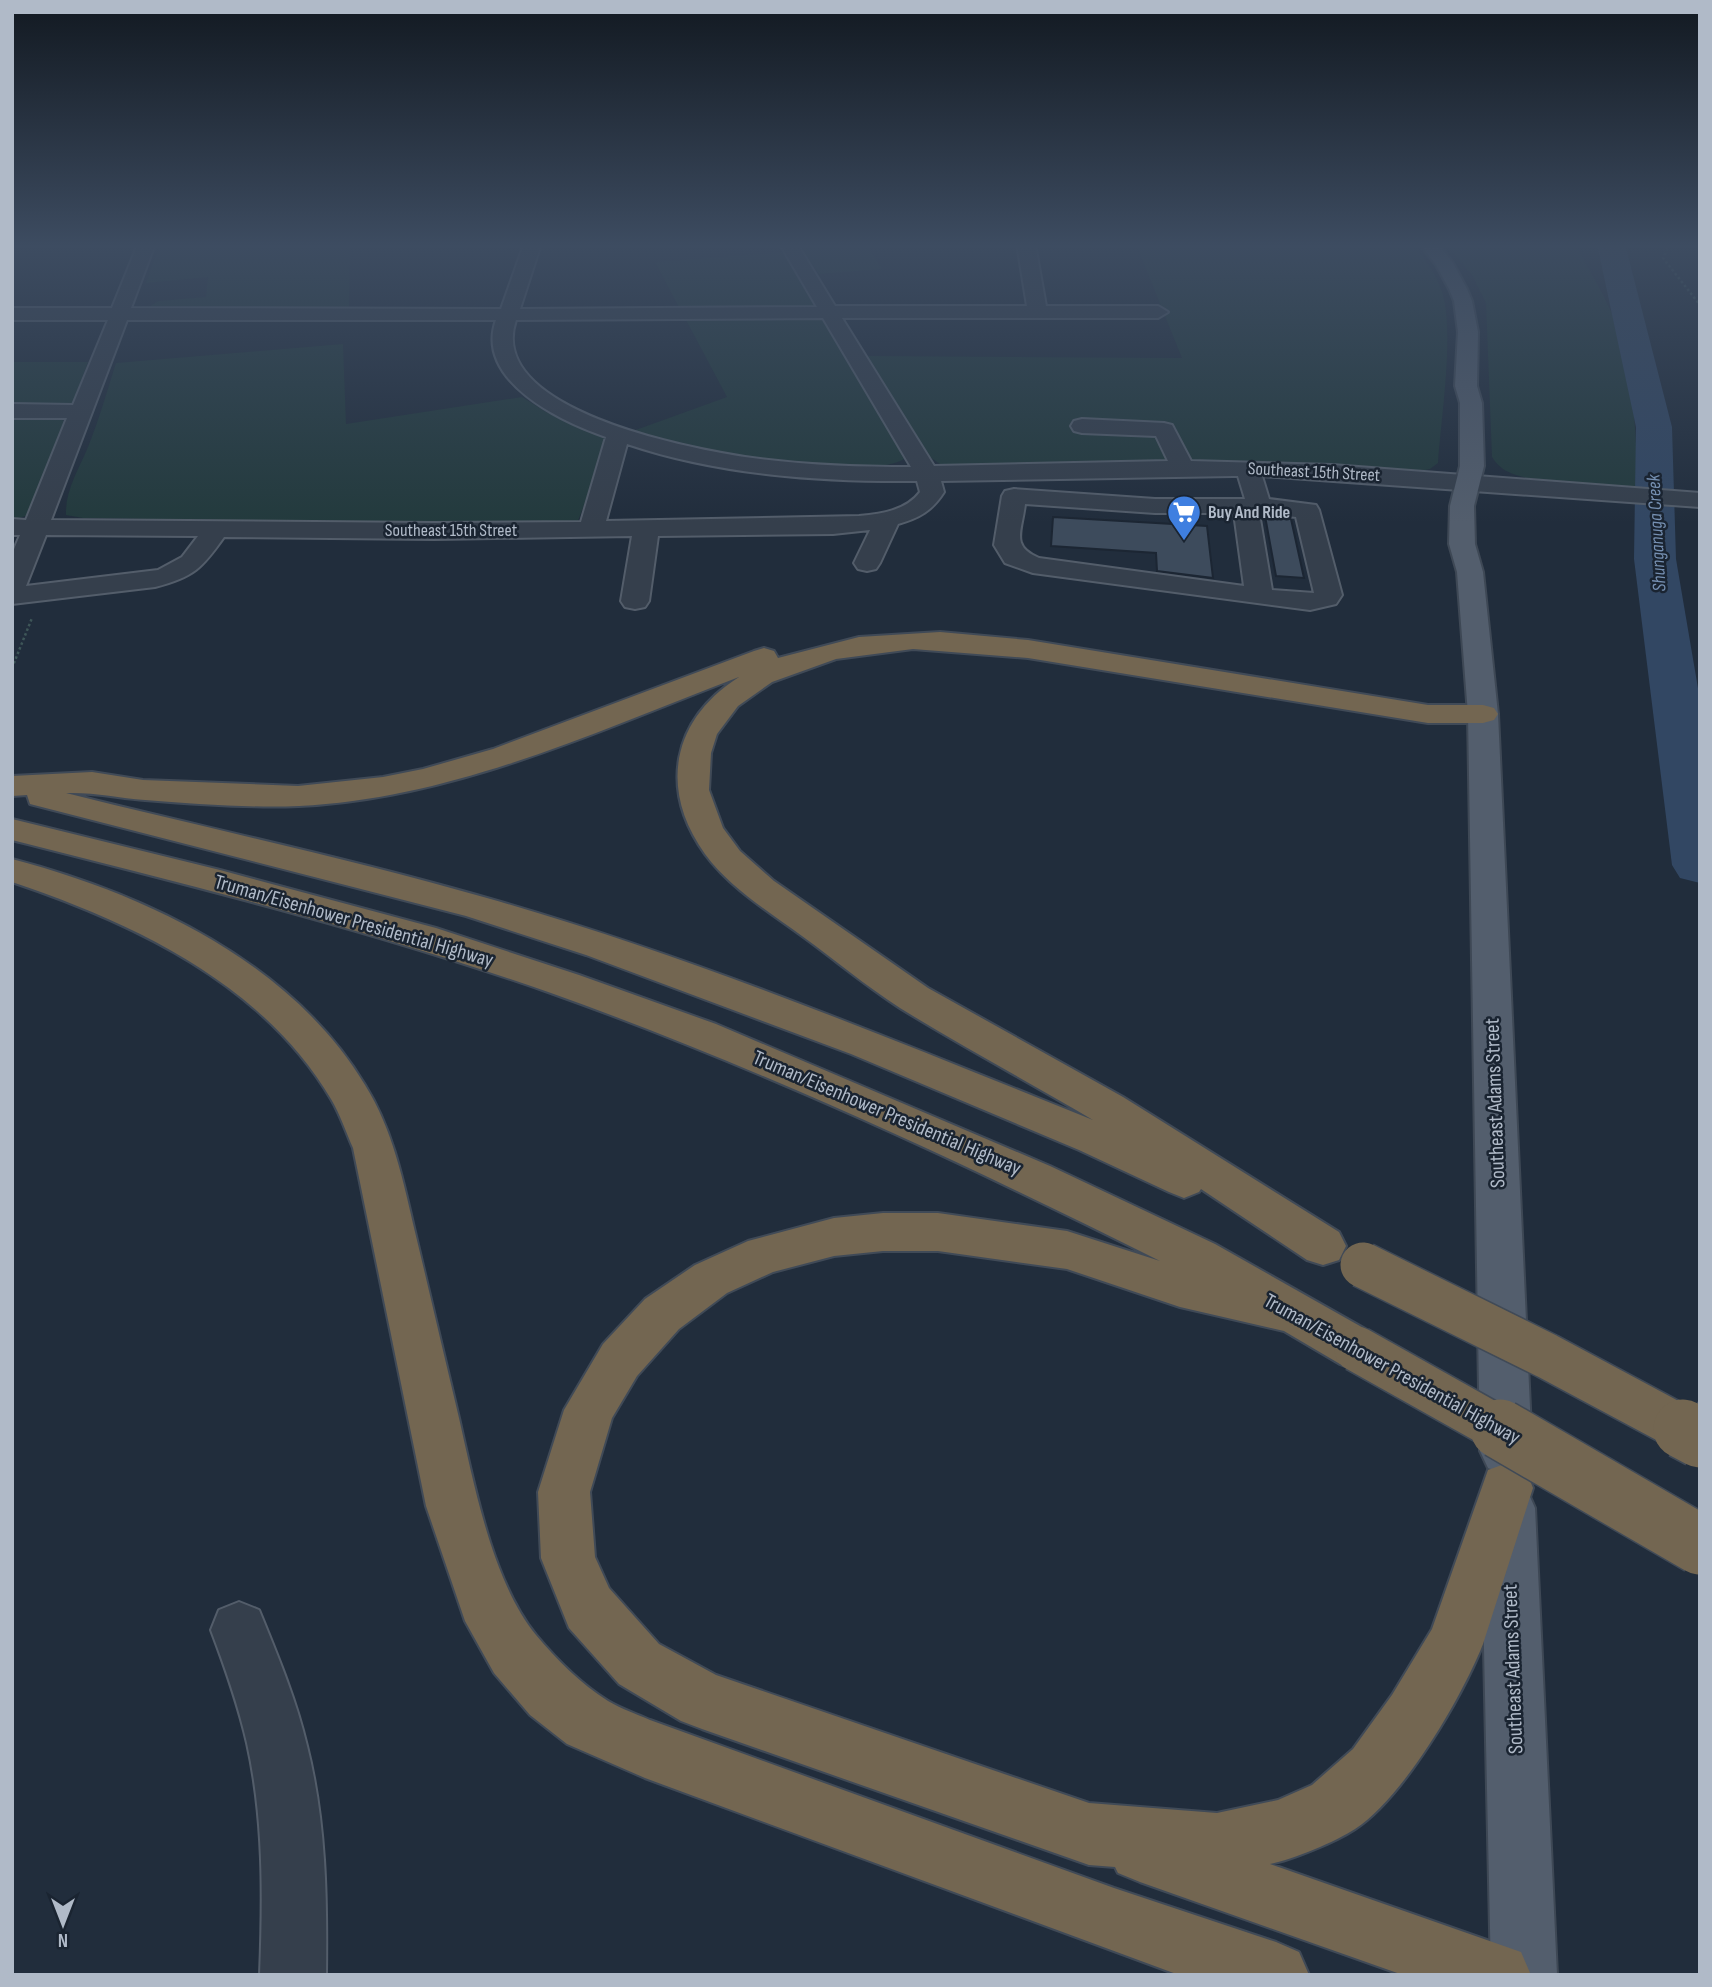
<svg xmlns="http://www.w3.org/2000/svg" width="1712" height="1987" font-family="'Sofia Sans Condensed',sans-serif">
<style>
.green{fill:#233a3d}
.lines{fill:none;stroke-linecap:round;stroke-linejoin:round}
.river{fill:#324763;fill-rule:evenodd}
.building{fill:#3d4b5c;stroke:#1c2633;stroke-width:2}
.minor-casing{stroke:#535d6a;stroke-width:4}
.major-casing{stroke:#3e4855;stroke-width:4}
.highway-casing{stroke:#404a57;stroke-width:4}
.path{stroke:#3e5658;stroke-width:2.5;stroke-dasharray:2.5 2.5;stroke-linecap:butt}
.minor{fill:#353f4c;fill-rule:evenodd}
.major{fill:#535e6d;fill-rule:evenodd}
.highway{fill:#736651;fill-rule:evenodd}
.highway-bridge-far1-casing{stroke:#404a57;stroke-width:48;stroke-linecap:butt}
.highway-bridge-casing{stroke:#404a57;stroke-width:62;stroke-linecap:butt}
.highway-bridge-far1{stroke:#736651;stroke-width:45}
.highway-bridge{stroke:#736651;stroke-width:59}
.labels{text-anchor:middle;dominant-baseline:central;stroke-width:5;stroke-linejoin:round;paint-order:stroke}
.far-street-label{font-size:18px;fill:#b0bac8;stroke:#1a2431}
.far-poi-label{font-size:18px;font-weight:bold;fill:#b0bac8;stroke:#1a2431;text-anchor:start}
.far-water-label{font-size:19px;font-style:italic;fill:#7690b2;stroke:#1a2431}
.street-label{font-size:21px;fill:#b0bac8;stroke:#1a2431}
</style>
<rect width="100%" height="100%" fill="#212d3c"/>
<path class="green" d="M160,244h190l-1,68 -203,-3 12,-8 48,-4 2,-20 -62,6z
M799,244h108l-39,3 14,22 -63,5z
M1136,244h277c12,16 25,32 30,51 11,42 -2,123 -5,168l-8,6 -14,3 -459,-4 -17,-4 -10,-7 -63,-101 315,2z
M1446,244h129c17,32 38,63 47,98 12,44 15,101 15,146l-110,-10c-16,-4 -26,-7 -35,-21l-6,-154 -14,-28z
M787,252l31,54 -6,3 -131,2 -26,-49z
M811,317l25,6 68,136c-37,22 -185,-4 -230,-15 -14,-3 -28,-9 -41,-13l94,-34 -42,-79z
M343,344l3,80 176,-27 24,15 62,28 -30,81 -16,4 -479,-7 -17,-3c-1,-25 13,-46 22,-68 11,-27 19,-56 28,-84z
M12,362h76l-15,41 -8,4 -53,1z
M12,416l45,1 7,4 -35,94 -17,5z"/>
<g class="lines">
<path class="river" d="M1597,244h28l47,183 4,132 24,141v183l-20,-5 -8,-13 -38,-306 2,-132z"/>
</g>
<path class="building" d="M1265,516l26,3 13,59 -28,-2z
M1053,517l154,9 6,52 -56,-7 -1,-18 -105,-7z"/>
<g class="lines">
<g class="minor-casing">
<path id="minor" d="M138,244h17l-24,64 370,1 23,-65h17l-21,65 297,-2 -37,-63h17l38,62h192l-10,-62h18l11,62h112l10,6 -10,6h-316l92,148 234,-5 -12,-25 -74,-3 -8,-2 -3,-5 3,-5 8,-2 82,4 8,2 19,36 141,4 368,28v14l-438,-31 7,23 47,6 3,5 23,85 -6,9 -26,6 -277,-37 -28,-10 -11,-18 8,-49 3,-5 9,-2 141,10h90l-7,-23h-5l-292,5 3,11c-12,19 -25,26 -46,32l-18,39 -4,6 -9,2 -9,-2 -4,-6 16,-33 -37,4 -175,2 -9,65 -4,6 -10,2 -10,-2 -4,-6 11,-65 -198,3 -210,-2c-22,31 -30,40 -69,50l-143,17v-50l8,-19h-8v-16l14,1 41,-102h-55v-14l61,1 35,-85h-96v-12h100zM823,318l88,149c-55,0 -111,-2 -166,-10 -56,-9 -260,-47 -229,-137zM127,320h369c-22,61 66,102 110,117l-25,85 -147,1 -383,-3zM627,444c92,31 193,38 290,37l3,11c-14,19 -40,22 -61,24l-253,5zM1025,504l130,9h79l10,73 -205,-28c-29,-12 -17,-27 -14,-54zM1259,513l37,4 18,76 -42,-3zM46,535l152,1 -16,21 -24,13 -132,16z
M239,1602l20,8c18,44 37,89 48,136 19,75 20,152 19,229h-66c3,-77 4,-156 -13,-232 -9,-39 -22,-76 -36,-113l8,-20z"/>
</g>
<g class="major-casing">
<path id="major" d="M1420,244h18l15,19 14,26 5,12 6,31 -1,54 5,17 2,63 -10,40 1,38 8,28 15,142 34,737 -8,17 -18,7 -18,-7 -8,-17 -12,-737 -11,-142 -8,-28 1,-38 10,-40v-63l-5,-17 3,-54 -4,-31 -5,-12 -13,-24z
M1508,1482l19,8 8,18 22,467h-66l-10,-467 8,-18z"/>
</g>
<g class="highway-casing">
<path id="highway" d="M940,632l88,8 400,65h55l11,3 4,6 -4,6 -11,3h-55l-400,-65 -115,-9 -77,10 -64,23 -34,24 -21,28 -6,19 -2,37 14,38 17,23 34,30 154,107 195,109 216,135 7,14 -7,14 -16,5 -16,-5 -106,-71 -2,3 -15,6 -15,-6 -90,-42 -228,-96 -265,-99 -120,-39 -436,-112 -3,-9 -15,1v-20l80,-4 51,8 155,6 85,-9 40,-8 70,-20 261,-98 10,-3 10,3 4,7 81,-21zM739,677c-68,43 -80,113 -34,177 25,34 63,57 97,82 33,24 64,50 98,72 63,39 129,74 193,112 -199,-80 -399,-163 -606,-222 -139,-40 -281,-70 -421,-105 28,-1 52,5 79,7 47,4 107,8 154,6 154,-7 298,-75 440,-129z
M12,819l208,51 216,58 143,47 137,49 334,142 165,78 159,90 7,15 -7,15 -17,7 -17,-7 -56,-33 -104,-24 -113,-38 -129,-18h-55l-49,5 -61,16 -46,21 -48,36 -42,47 -25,42 -22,74 5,65 14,31 50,56 57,31 373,128 128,10 61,-13 34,-15 41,-36 39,-54 40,-66 56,-159 19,-7 19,7 7,18 -50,156c-21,53 -80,154 -128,185 -18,12 -63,31 -85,35l251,88 10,23h-128l-263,-93 -22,-9 -3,-6 -26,-2 -387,-136 -21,-8 -62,-37 -50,-56 -28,-70 -3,-66 26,-82 39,-66 42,-45 50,-34 53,-24 86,-23 49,-5h55l129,18 93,30c-196,-98 -402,-194 -609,-268 -176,-62 -358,-107 -539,-153z
M12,859c133,35 279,103 353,226 28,45 38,95 50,147 15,62 29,124 44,186 15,66 33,163 77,217 20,24 45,49 72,66 13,8 29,13 42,19l464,168 162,54 23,10 10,23h-130l-534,-197 -78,-34 -37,-29 -36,-42 -29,-52 -39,-115 -73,-358c-7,-16 -13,-34 -22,-49 -68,-115 -197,-176 -319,-217z"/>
</g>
<path class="path" d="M1670,244l-7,14 37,47
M12,668l20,-50"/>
<use href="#minor" class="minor"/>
<use href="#major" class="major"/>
<use href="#highway" class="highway"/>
<g class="highway-bridge-far1-casing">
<path id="highway-bridge-far1" d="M1363,1265l184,91 140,75
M1357,1349l146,82"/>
</g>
<g class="highway-bridge-casing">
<path id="highway-bridge" d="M1500,1429l200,116
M1683,1429l17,9"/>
</g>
<use href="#highway-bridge-far1" class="highway-bridge-far1"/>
<use href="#highway-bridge" class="highway-bridge"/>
</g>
<linearGradient id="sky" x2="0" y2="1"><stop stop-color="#121921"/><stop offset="0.47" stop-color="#3d4c61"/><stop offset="1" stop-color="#3d4c61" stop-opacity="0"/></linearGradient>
<rect width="1712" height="523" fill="url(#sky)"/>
<defs>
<g id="supermarket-pin" transform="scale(1.75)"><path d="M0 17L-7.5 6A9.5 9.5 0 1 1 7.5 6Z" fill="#3f7fe0" stroke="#1a2431"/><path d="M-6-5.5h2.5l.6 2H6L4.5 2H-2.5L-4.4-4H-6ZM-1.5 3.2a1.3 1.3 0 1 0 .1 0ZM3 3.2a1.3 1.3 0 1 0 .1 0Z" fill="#fff"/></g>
</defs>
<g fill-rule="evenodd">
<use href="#supermarket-pin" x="1184" y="512"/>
</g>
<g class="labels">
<g class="far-street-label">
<text transform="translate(1314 472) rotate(3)">Southeast 15th Street</text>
<text x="451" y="530">Southeast 15th Street</text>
</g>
<g class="far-poi-label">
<text x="1208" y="512">Buy And Ride</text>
</g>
<g class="far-water-label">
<text transform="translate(1657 533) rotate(-93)">Shunganuga Creek</text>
</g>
<g class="street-label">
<text transform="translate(354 921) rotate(16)">Truman/Eisenhower Presidential Highway</text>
<text transform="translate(1495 1103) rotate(-92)">Southeast Adams Street</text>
<text transform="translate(887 1113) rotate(23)">Truman/Eisenhower Presidential Highway</text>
<text transform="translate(1392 1369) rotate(29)">Truman/Eisenhower Presidential Highway</text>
<text transform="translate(1513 1669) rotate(-92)">Southeast Adams Street</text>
</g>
</g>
<rect width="1712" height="1987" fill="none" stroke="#b0bac8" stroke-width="28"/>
<g transform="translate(63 1924) rotate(180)" stroke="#1a2431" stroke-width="5" paint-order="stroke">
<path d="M0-5L12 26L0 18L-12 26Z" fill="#b0bac8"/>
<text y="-10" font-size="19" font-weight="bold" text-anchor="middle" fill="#b0bac8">N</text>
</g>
</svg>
